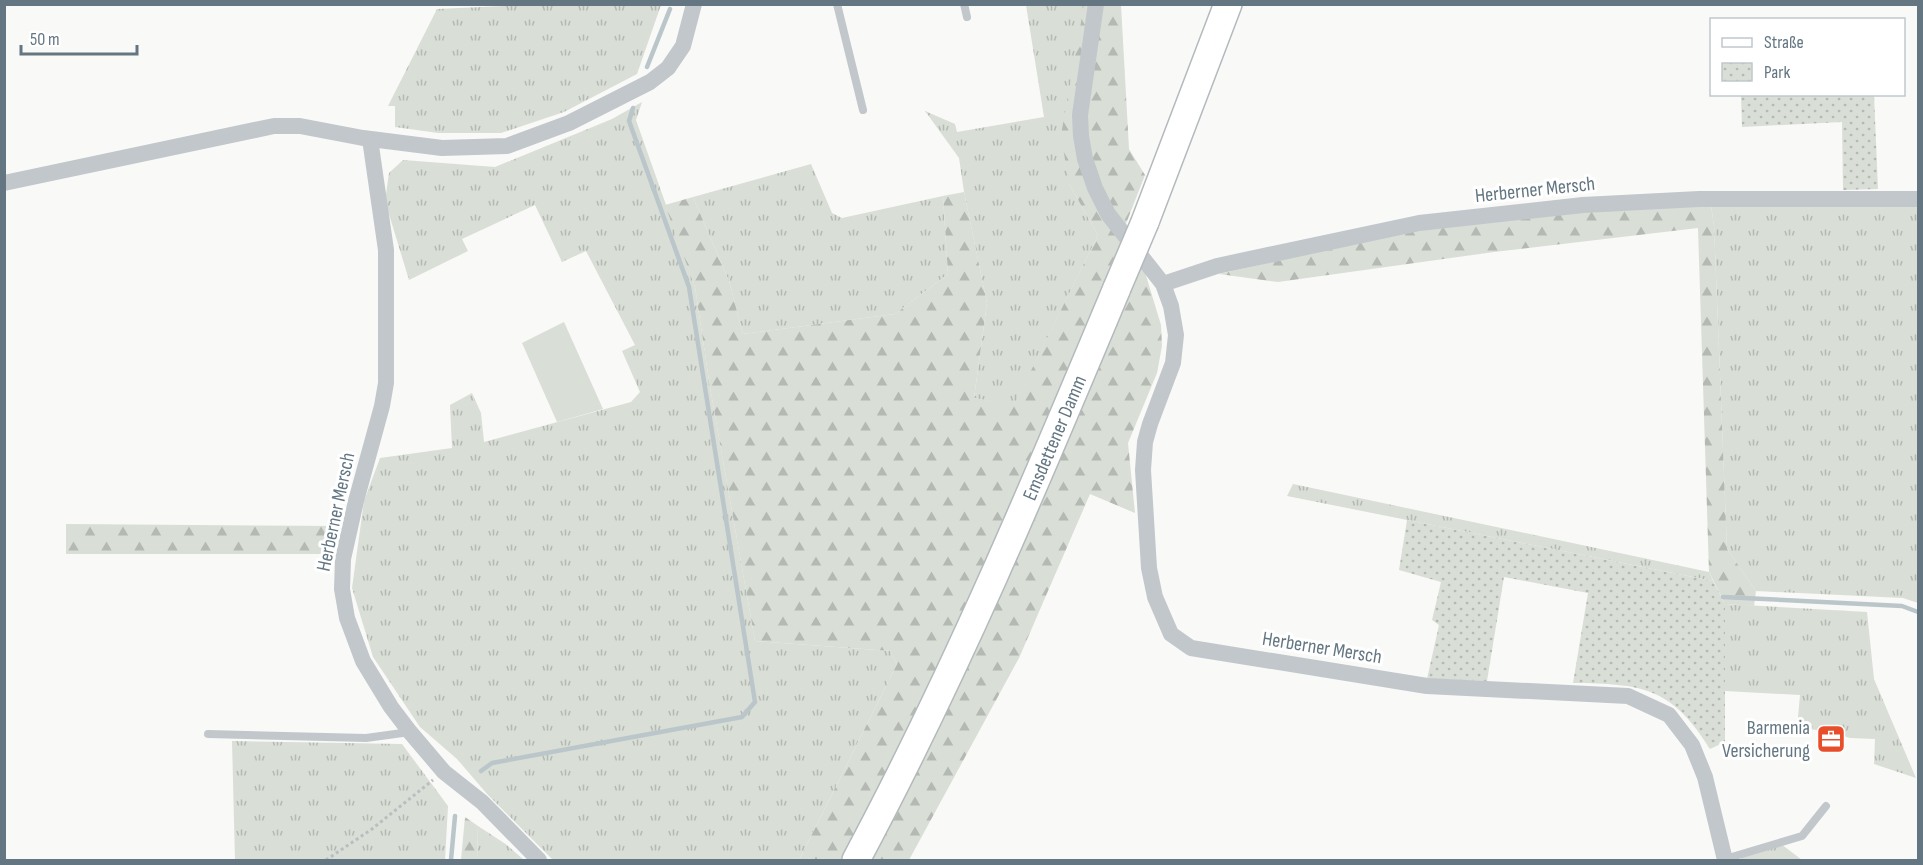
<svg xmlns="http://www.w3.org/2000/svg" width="1923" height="865" font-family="'Sofia Sans Condensed',sans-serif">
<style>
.grass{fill:url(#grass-tufts)}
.forest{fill:url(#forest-firs)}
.park{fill:url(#park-dots)}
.pitch{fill:#d9ded6}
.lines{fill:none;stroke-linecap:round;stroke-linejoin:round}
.stream{stroke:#bac6ca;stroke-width:4.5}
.primary-casing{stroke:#b3b9bd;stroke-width:30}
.path{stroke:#babec1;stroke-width:3;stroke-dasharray:3 3;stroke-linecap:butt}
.lane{stroke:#c2c7cb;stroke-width:8}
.street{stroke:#c2c7cb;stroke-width:16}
.primary{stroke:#fff;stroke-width:27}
.primary-bridge-casing{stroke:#b3b9bd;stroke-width:30;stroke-linecap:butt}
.primary-bridge{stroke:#fff;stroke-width:27}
.labels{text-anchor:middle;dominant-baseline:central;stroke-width:6;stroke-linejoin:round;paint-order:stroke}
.street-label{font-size:20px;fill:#637682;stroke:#fff}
.poi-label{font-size:20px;fill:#637682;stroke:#fff;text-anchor:end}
</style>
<defs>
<pattern id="grass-tufts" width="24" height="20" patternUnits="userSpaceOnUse" patternTransform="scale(1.5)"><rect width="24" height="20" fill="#d9ded6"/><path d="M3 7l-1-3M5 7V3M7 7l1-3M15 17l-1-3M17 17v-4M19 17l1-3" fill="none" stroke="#b4b9b3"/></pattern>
<pattern id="forest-firs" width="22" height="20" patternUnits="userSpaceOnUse" patternTransform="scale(1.5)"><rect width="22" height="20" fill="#d9ded6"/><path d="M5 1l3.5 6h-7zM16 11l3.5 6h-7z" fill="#b4b9b3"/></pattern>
<pattern id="park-dots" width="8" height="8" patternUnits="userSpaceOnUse" patternTransform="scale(1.5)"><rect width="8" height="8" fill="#d9ded6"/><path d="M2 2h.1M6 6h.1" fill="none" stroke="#b4b9b3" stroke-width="1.8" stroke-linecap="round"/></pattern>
</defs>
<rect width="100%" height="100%" fill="#f9f9f7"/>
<path class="grass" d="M527,5h134l-24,69 -73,38 -63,21h-63l-43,-6v-21h-7l49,-97z
M1026,5h58l-4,31 -11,148 29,51 -84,171 -40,-8 13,-95 -23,-111 -5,-34 -34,-47 30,13 2,8 87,-15z
M642,102l-6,18 59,167 15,100 45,254 135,10 7,13 -98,196h-246l-65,-65 -31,-36 -37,-32 -47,-70 -21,-69 12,-87 16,-43 72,-10 -2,-43 22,-12 9,20 3,29 147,-40 9,-10 -18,-41 13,-6 -49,-94 -24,11 -27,-57 -73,34 6,12 -59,29 -24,-79 4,-28 14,-13 92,7 117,-48z
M811,164l21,49 10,5 101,-22 5,78 -53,40 -152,20 -14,-53 -36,-84z
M1711,205l207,2v396l-15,-5 -147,-7 -29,-42 -13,-323z
M1293,484l416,88 4,9 -426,-85z
M1725,604l142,8 7,67 42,99 -42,-14 1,-25 -25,-1 -23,-7 -30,-3 3,-33 -75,-4z
M232,741l170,3 46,62 -3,54h-210z
M478,826l29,19 17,15h-47z
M1781,844l21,16h-61v-3z"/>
<path class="forest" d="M1084,5h37l8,144 16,26 -25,64 24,30 17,56 1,21 -5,27 -29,70 7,70 -45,-19 -71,164 -110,202h-110l98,-196 -7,-13 -135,-10 -45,-254 -15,-100 -30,-82 28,-8 36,84 14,53 152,-20 53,-40 -5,-78 21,-4 23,111 -13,95 40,7 84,-170 -29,-51 -8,-49z
M1711,205l3,21 13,323 29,42 -2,15 -29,-2 -16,-32 -11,-344 -204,24 -216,30 -59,-8 196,-44 165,-20z
M66,524l271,2 -6,28h-265z
M465,817l13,9 -1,34h-16z"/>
<path class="park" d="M1741,95h133l4,94 -35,1 -1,-68 -100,5z
M1407,520l306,61 12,23v138l-15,7c-39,-63 -69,-65 -137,-66l15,-90 -84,-16 -17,104 -60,-2 12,-54 -7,-5 9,-38 -42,-12z"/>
<path class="pitch" d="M564,322l39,87 -46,13 -35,-79z"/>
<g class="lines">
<path class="stream" d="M647,67l23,-58
M1723,597l179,9 16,6
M481,771l11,-8 250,-46 13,-15 -66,-415 -60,-166 4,-13
M451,860l4,-44"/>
<g class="primary-casing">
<path id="primary" d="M1145,222l83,-218
M856,860c99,-185 180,-378 261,-572"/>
</g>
<path class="path" d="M326,860l46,-31 61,-49"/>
<path class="lane" d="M837,4l26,106
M964,4l3,13
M208,734l158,4 44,-6
M1725,859l77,-23 24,-30"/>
<path class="street" d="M1096,4l-16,111 1,21 4,23 10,29 13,26 55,70 8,22 5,29 -3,28 -23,61 -5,18 -2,28 6,98 6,29 16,37 20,14 236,38 201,10 41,19 23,30 13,32 20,83
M370,139l16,111v133l-4,23 -26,95 -13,58 -1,30 5,29 16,43 28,46 19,25 34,40 38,30 57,58
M4,183l270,-57h26l63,12 79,10 65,-2 62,-23 81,-41 18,-14 15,-22 11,-42
M1163,284l54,-18 202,-43 164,-18 116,-6h219"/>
<use href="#primary" class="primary"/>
<g class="primary-bridge-casing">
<path id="primary-bridge" d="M1117,288l28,-66"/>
</g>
<use href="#primary-bridge" class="primary-bridge"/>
</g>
<defs>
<g id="office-square" transform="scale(1.5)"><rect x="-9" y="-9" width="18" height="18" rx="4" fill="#e74e29" stroke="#fff"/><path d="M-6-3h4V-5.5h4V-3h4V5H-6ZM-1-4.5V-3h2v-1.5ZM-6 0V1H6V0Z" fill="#fff"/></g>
</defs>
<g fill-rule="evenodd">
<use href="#office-square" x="1831" y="739"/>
</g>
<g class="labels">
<g class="street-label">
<text transform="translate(1535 190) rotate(-6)">Herberner Mersch</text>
<text transform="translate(1055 438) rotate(-67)">Emsdettener Damm</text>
<text transform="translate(336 512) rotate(-78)">Herberner Mersch</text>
<text transform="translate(1322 648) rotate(9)">Herberner Mersch</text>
</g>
<g class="poi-label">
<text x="1810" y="728">Barmenia<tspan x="1810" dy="23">Versicherung</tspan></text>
</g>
</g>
<rect width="1923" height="865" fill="none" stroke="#637682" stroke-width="12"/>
<rect x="1710" y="18" width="195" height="78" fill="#ffffff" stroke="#c1c8cd" stroke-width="1.5"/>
<rect x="1722" y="38" width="30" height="9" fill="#ffffff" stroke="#c1c8cd" stroke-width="1.5"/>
<text x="1764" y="48" font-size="18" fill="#637682">Straße</text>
<rect x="1722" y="63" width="30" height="18" fill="url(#park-dots)" stroke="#c1c8cd" stroke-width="1.5"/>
<text x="1764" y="78" font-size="18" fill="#637682">Park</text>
<path d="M21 45v9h116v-9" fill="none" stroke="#637682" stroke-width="3"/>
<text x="30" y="45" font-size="18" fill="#637682" stroke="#ffffff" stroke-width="4.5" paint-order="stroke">50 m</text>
</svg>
